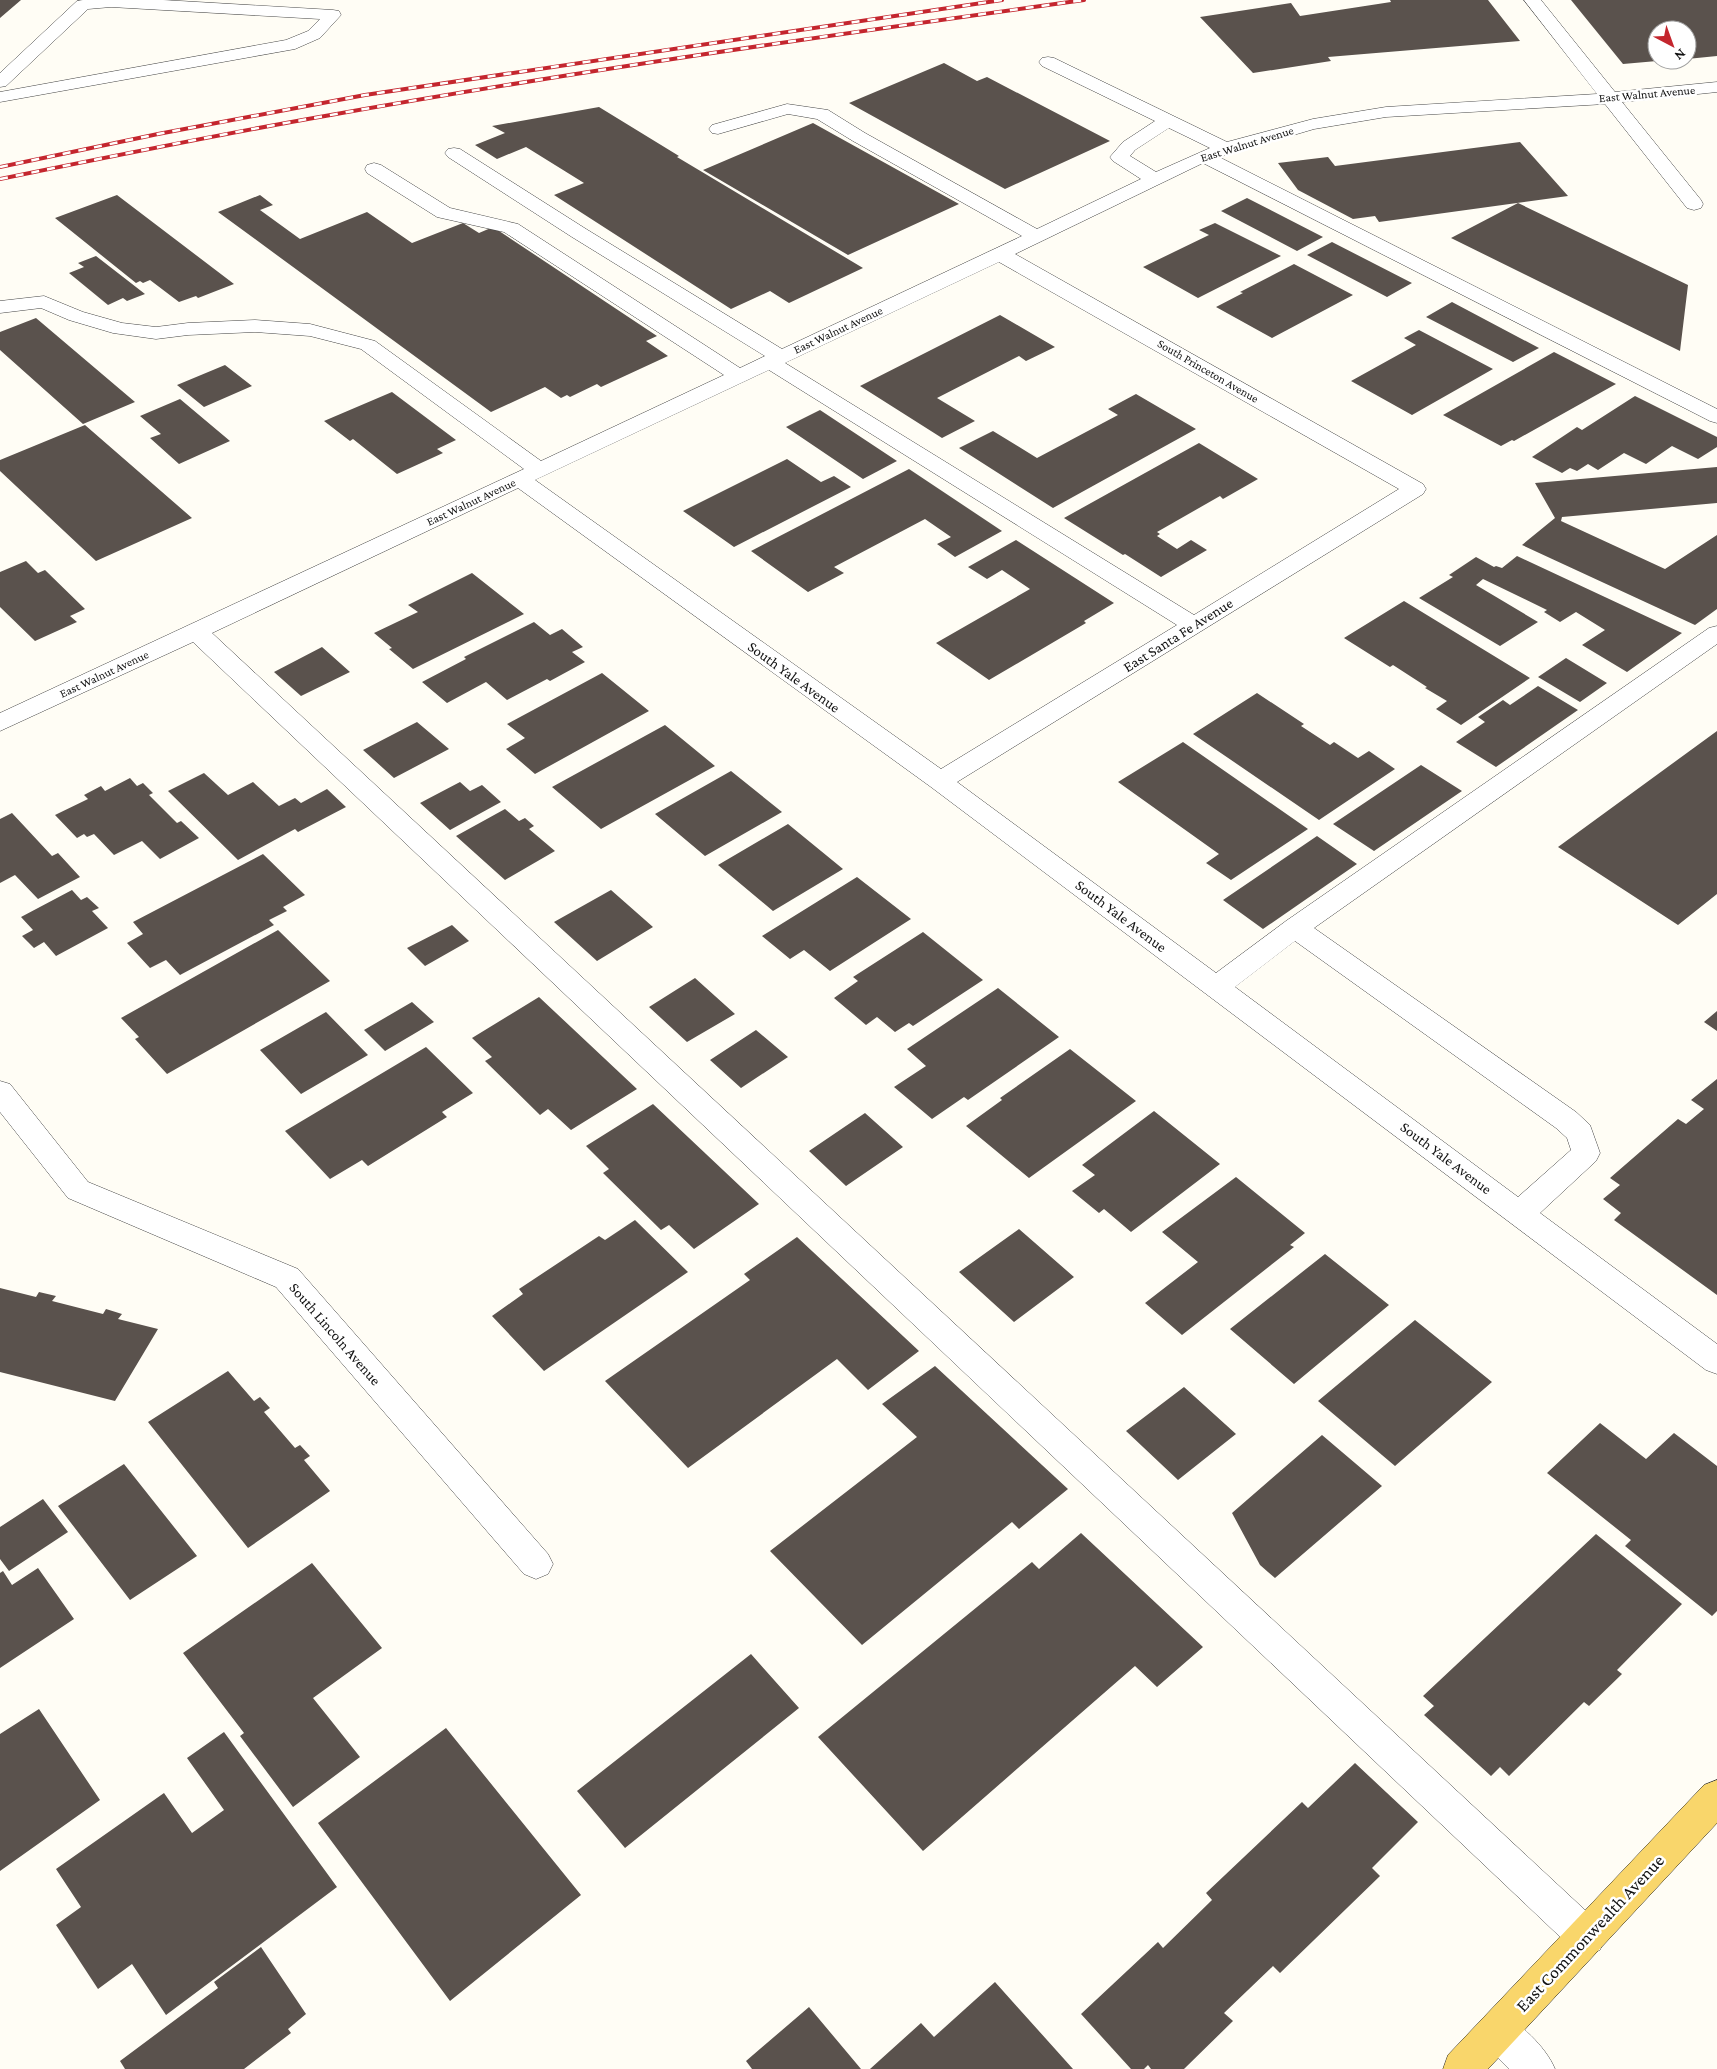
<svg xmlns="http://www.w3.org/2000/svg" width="1717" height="2069" font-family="'Crimson Pro',serif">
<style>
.building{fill:#5a524d}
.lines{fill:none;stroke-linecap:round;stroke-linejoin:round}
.minor-casing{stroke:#444;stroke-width:1}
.major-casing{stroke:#222;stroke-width:1}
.minor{fill:#fff;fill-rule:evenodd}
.major{fill:#f9d66b;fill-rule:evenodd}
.rail-casing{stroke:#c4262e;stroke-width:4}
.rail{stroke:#fff;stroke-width:2.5;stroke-dasharray:8;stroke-linecap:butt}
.labels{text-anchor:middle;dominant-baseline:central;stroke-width:5;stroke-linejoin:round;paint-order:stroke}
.far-street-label{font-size:12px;fill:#111;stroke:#fff}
.street-label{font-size:15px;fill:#111;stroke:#fff}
.near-street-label{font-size:18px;fill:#111;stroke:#fff}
</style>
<rect width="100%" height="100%" fill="#fffdf5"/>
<path class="building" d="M0,0h21l-21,18z
M1390,0h98l32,41 -192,16 3,4 -78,12 -53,-56 91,-14 9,13 91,-14z
M1571,0h146v56l-30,3v-29h-30v31l-34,3z
M944,63l33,18 10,-4 123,64 -105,48 -156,-86z
M599,107l80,49 -2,1 186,111 -74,35 -19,-12 -39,18 -177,-114 30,-12 -58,-36 -29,12 -22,-14 30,-12 -13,-7z
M813,123l146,81 -111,51 -145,-85z
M1520,142l48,54 -189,26 -4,-6 -22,3 -55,-29 -20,-27 50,-6 7,9z
M117,195l117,89 -36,14 -2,-2 -17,6 -29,-22 -7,3 -3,-2 -4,2 -81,-65z
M260,195l13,10 -13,5 40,29 67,-27 45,31 51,-20 16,10 14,-6 164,109 -11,5 22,15 -67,31 -4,-3 -27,13 -3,-2 -6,3 -16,-11 -54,25 -273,-200z
M1247,198l76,39 -26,14 -76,-40z
M1518,203l170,82 -8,66 -229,-113z
M1215,223l66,33 -83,42 -55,-31 66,-32 -10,-5z
M1332,242l80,41 -25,14 -80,-42z
M96,256l49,38 -18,7 -4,-3 -15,7 -39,-32 15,-6 -6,-4z
M1294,264l59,31 -81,43 -56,-31 27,-14 -3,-1z
M1452,302l87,46 -26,14 -87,-45z
M1000,315l55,32 -29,14 -7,-5 -82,42 38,23 -33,17 -82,-52z
M36,318l99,84 -52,22 -83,-74v-18z
M1419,330l74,39 -81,46 -61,-34 65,-36 -12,-7z
M1554,352l62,32 -102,57 -2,-1 -11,6 -58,-31z
M225,365l27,21 -48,21 -27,-22z
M392,392l64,48 -19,9 6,4 -46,21 -44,-35 -3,2 -26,-20z
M1136,394l60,35 -143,79 -94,-60 34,-17 44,27 81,-43 -10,-6z
M1635,396l82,41v10l-19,12 -26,-13 -26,18 -22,-11 -26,17 -10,-6 -11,7 -7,-3 -8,5 -30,-16 45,-30 5,3z
M180,399l50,42 -51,23 -29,-26 11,-4 -21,-18z
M820,410l77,51 -34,18 -77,-52z
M85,425l107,93 -96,43 -96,-90v-11z
M1199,443l59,36 -35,20 -3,-3 -63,36 3,2 -3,2 20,13 14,-9 16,10 -46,27 -36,-23 -2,1 -59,-37z
M787,459l34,23 13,-6 17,11 -117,60 -51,-36z
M1717,467v36l-155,14 -1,4 104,48 52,-34v74l-22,16 -173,-80 33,-27 -20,-35z
M909,469l93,62 -47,26 -18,-13 14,-7 -26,-18 -91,48 10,6 -36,19 -57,-41z
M1016,540l98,63 -30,18 2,2 -97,57 -53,-37 94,-54 -28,-19 -15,9 -19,-12z
M1517,556l165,77 -55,39 -45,-27 23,-15 -29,-18 -16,10 -16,-10 3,-2 -64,-31 -7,6 62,37 -38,24 -81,-48 34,-21 -4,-2 27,-18 18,10 2,-1 6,2z
M26,561l12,12 7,-3 40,39 -15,7 7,6 -42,19 -35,-34v-35z
M472,573l52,41 -111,55 -24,-20 3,-1 -18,-15 44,-21 -10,-7z
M1404,601l126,77 -69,47 -25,-16 11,-8 -22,-13 2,-1 -34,-22 -3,2 -46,-29z
M534,622l16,13 12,-6 21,18 -11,5 13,10 -35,19 -3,-2 -40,21 -21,-18 -39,21 -25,-21 44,-23 -2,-2z
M322,647l28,25 -49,24 -27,-24z
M1566,658l41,25 -27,19 -42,-25z
M602,673l47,38 -114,63 -29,-25 19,-11 -18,-14z
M1538,686l40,24 -82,57 -40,-25 29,-20 -7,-5 25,-17 7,5z
M1257,693l47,31 -3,2 29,19 4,-3 24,16 11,-7 26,18 -76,51 -126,-86z
M417,722l32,27 -55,29 -31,-28z
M665,725l50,41 -114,63 -49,-42z
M1717,731v163l-39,31 -120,-78z
M1183,742l125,87 -77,51 -25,-17 13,-9 -101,-72z
M1421,765l41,26 -88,60 -41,-27z
M731,771l51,41 -77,44 -50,-42z
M204,773l24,22 25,-13 26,24 16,-8 6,5 26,-14 19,18 -48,25 -3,-3 -57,31 -70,-69z
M130,778l7,8 6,-3 10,10 -4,2 28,28 4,-2 18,17 -39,21 -18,-18 -28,14 -20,-21 -7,3 -3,-3 -7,4 -22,-23 33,-16 -4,-4 17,-9 4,5z
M460,782l10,9 12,-6 19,17 -51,28 -30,-27z
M505,809l14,12 6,-3 9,8 -5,3 26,22 -50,29 -49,-44z
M12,813l40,43 6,-3 22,24 -42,22 -23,-24 -15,8v-64z
M788,824l55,45 -70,42 -55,-46z
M1317,836l40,28 -94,65 -40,-29z
M263,854l42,41 -22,12 4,4 -18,9 5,5 -94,50 -14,-15 -16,8 -23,-25 16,-9 -10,-12z
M857,877l54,42 -81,52 -26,-21 -14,9 -28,-23z
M72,890l9,10 6,-3 12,11 -7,3 16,17 -52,28 -12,-14 -10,6 -12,-12 11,-6 -12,-13z
M611,890l42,37 -56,34 -43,-39z
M452,925l17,16 -44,25 -18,-18z
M278,930l52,51 -163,93 -32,-35 4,-2 -18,-19z
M923,932l60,48 -70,46 -4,-3 -14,9 -18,-15 -11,8 -32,-27 24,-17 -5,-4z
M695,978l40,36 -48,28 -38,-35z
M998,988l61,49 -91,63 -4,-3 -32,22 -38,-32 32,-21 -19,-17z
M539,997l98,92 -66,41 -23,-21 -8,6 -55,-54 7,-4 -20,-19z
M412,1002l22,20 -49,29 -21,-21z
M1717,1011v20l-13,-9z
M326,1012l42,43 -67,39 -41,-44z
M756,1030l32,27 -47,31 -31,-28z
M426,1047l47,46 -31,19 5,5 -79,49 -6,-6 -32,19 -45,-48z
M1070,1049l66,52 -107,77 -63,-52 36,-26 -2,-2z
M1717,1079v216l-103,-75 7,-7 -18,-14 17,-14 -10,-7 68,-59 8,5 18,-15 -13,-9z
M653,1104l106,100 -65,45 -25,-24 -8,5 -58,-57 6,-4 -23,-23z
M1154,1111l66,53 -89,68 -27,-23 -5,4 -27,-22 23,-16 -13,-10z
M865,1113l38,34 -57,39 -37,-35z
M1236,1177l69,56 -15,12 4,2 -112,88 -37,-32 53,-41 -36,-30z
M635,1220l53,52 -144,99 -52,-55 31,-22 -4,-5 80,-53 6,4z
M1019,1229l55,48 -60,45 -55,-50z
M797,1237l122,114 -51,39 -31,-31 -149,109 -83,-87 145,-101 -6,-6z
M1325,1254l64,51 -95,79 -64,-55z
M0,1288l36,9 3,-5 17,4 -4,5 51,13 3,-5 16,5 -4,5 40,10 -43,72 -115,-29z
M1415,1320l77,62 -97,84 -77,-65z
M935,1366l133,123 -49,40 -7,-7 -150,123 -92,-94 147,-114 -35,-33z
M228,1371l26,30 6,-4 10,11 -6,4 31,36 5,-3 10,11 -6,4 26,31 -82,57 -100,-126z
M1184,1387l52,47 -58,46 -52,-49z
M1600,1423l46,36 28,-26 43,33v145l-5,5 -87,-70 6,-6 -84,-67z
M1322,1435l60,51 -107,92 -15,-13 -28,-52z
M124,1464l73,92 -67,44 -72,-94z
M43,1499l25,33 -59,39 -9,-12v-32z
M1081,1533l122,114 -46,40 -22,-21 -212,185 -105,-114 214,-175 7,7z
M1596,1534l86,70 -65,66 5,4 -33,32 -5,-4 -75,74 -9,-9 -9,9 -67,-61 10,-9 -11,-10z
M312,1563l70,85 -69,50 47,59 -67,50 -53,-71 4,-3 -61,-80z
M38,1568l36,51 -74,49v-95l3,-2 9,14z
M751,1654l48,54 -174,140 -48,-57z
M39,1709l61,91 -100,71v-137z
M446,1728l135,167 -131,106 -132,-178z
M224,1732l113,155 -171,128 -34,-51 -34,25 -42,-64 25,-18 -25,-38 108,-76 28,40 32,-23 -37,-52z
M1355,1763l63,59 -46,46 8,8 -100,97 -7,-7 -49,47 9,8 -49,48h-33l-3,-4 -4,4h-13l-50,-55 77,-72 5,6 49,-48 -6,-7 96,-91 6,6z
M261,1947l45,67 -18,15 3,4 -47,36h-119l-5,-8 98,-73 -4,-6z
M995,1982l78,87h-203l51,-46 13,14z
M809,2007l52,62h-109l-6,-8z"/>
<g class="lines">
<g class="minor-casing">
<path id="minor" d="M83,0h80l170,10 6,1 2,4 -21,23 -25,11 -295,53v-10l286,-52 22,-9 12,-12 -209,-12 -23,2 -82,77 -6,1v-14l77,-72z
M1524,0h17l74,92 102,-10v10l-95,10 79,98 2,4 -2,4 -7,2 -7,-2 -82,-104 -219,13 -72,12 -95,28 498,252v14l-7,-2 -507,-258 -188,91 408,230 3,5 -3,5 -466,288 259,191 70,-52 423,-293 8,-2v18l-403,284 262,184 14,13 10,28 -4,8 -56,52 177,131v30l-11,-4 -775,-583 -413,-299 -306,145 1388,1291 5,13 -5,13 -13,5 -13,-5 -1381,-1308 -193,89v-18l524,-244 -163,-120 -51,-13 -55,-4 -67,3 -32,4 -43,-6 -44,-13 -28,-12 -41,5v-12l44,-5 39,16 39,11 34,4 32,-4 67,-3 55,4 65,17 166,120 183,-86 -220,-143 -67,-15 -70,-44 -2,-4 2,-4 7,-2 7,2 69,43 68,16 222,144 25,-12 -193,-119 -124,-80 -3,-4 3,-4 6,-1 6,1 126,80 196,120 240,-113 -169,-95 -36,-22 -29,-5 -70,20 -6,-1 -3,-4 3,-4 75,-21 41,6 37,23 172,96 104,-50 -28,-18 -3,-4 13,-15 32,-21 -113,-55 -3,-4 3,-4 6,-1 6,1 173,84 86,-23 73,-12 211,-13zM1169,128l41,20 -54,24 -26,-16 5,-6zM999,262l400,227 -205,126 -409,-252zM769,370l408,255 -236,144 -406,-289zM1295,941l261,187 11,10 4,12 -53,47 -283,-210z
M0,1081l10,3 78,98 210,87 250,285 5,10 -5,10 -12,5 -12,-5 -248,-287 -208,-89 -68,-86z
M1497,2012c22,9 49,35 58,57h-46l-25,-25 -6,-13 6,-13z"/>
</g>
<g class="major-casing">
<path id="major" d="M1717,1780v43l-229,246h-45l5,-14 256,-270z"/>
</g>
<use href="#minor" class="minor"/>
<use href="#major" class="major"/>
<g class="rail-casing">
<path id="rail" d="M0,167l158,-33 207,-39 637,-95
M0,179c108,-22 216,-44 325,-63 252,-45 506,-81 759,-116"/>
</g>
<use href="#rail" class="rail"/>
</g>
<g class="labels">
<g class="far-street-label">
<text transform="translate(1647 94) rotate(-5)">East Walnut Avenue</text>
<text transform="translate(1247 144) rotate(-17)">East Walnut Avenue</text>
<text transform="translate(838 330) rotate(-25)">East Walnut Avenue</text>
<text transform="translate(1208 371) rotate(30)">South Princeton Avenue</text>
<text transform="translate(471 502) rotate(-25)">East Walnut Avenue</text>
<text transform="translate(104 674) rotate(-25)">East Walnut Avenue</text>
</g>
<g class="street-label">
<text transform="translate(1178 635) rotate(-32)">East Santa Fe Avenue</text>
<text transform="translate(794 677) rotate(36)">South Yale Avenue</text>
<text transform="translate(1121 916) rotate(37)">South Yale Avenue</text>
<text transform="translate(1446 1158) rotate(37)">South Yale Avenue</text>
<text transform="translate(335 1334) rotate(49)">South Lincoln Avenue</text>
</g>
<g class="near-street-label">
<text transform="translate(1590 1933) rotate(-47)">East Commonwealth Avenue</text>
</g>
</g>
<g transform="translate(1672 45) rotate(139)"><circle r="24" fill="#ffffff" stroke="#a0a0a0"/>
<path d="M0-4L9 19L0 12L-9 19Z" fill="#c4262e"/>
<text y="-8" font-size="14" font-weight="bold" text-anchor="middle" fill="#111111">N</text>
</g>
</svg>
